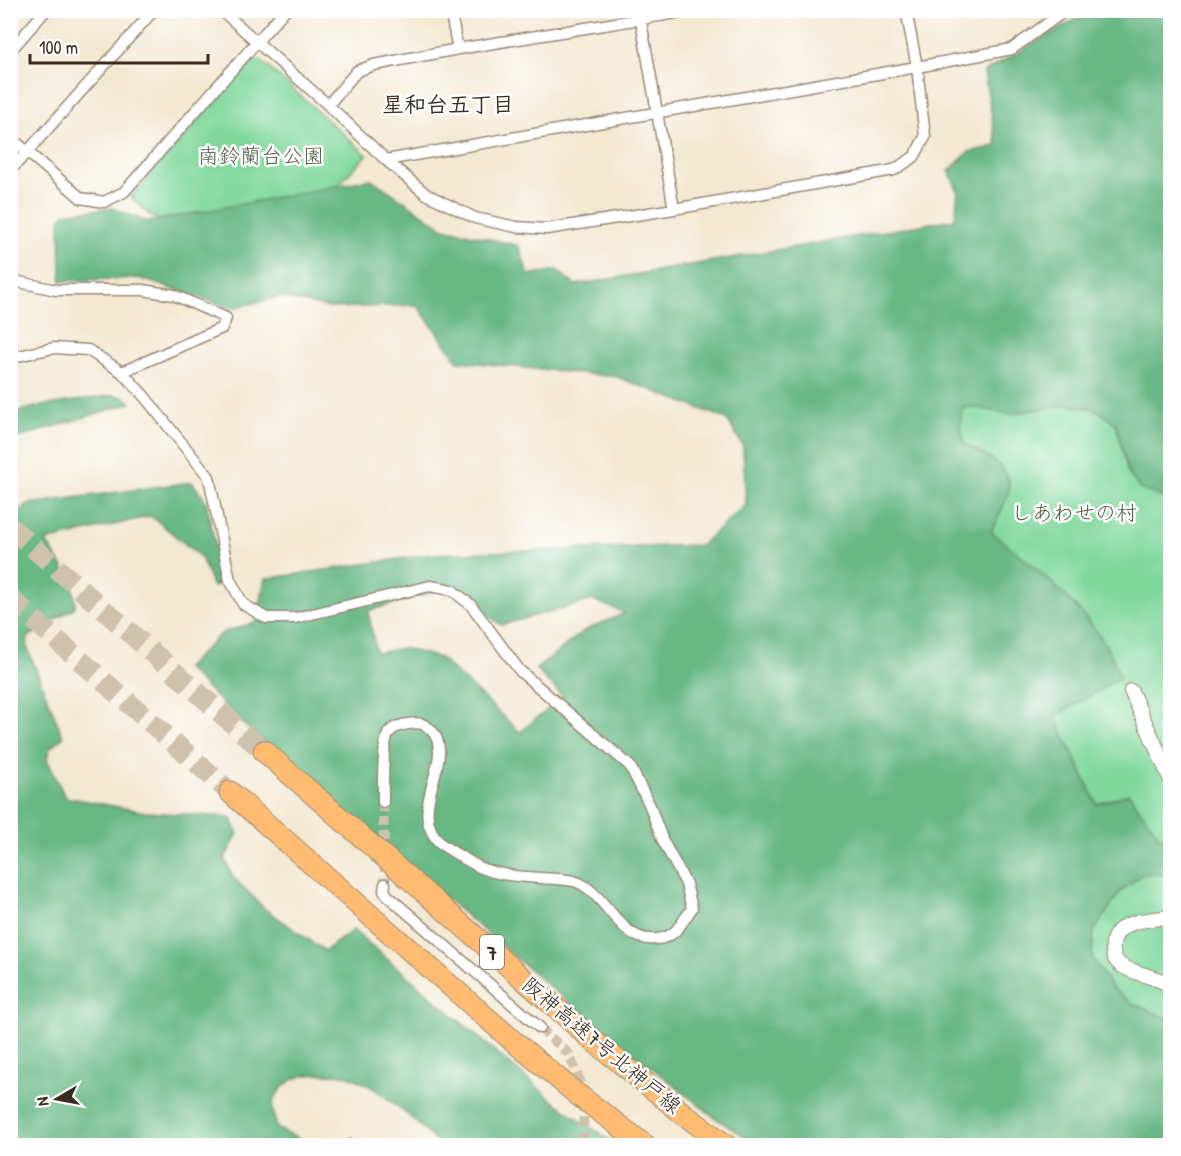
<svg xmlns="http://www.w3.org/2000/svg" width="1181" height="1156" font-family="'Patrick Hand','Klee One',sans-serif">
<style>
.green{fill:#81d89d;stroke:#5e815e;stroke-width:1.5}
.forest{fill:#68b884;stroke:#527151;stroke-width:1.5;fill-rule:evenodd}
.lines{fill:none;stroke-linecap:round;stroke-linejoin:round}
.minor-tunnel{stroke:#cec2ad;stroke-width:10;stroke-dasharray:10 5;stroke-linecap:butt}
.motorway-tunnel{stroke:#cec2ad;stroke-width:21;stroke-dasharray:21 10;stroke-linecap:butt}
.minor-casing{stroke:#978978;stroke-width:13}
.tertiary-casing{stroke:#978978;stroke-width:16}
.motorway-casing{stroke:#978978;stroke-width:23}
.minor{stroke:#fff;stroke-width:10}
.tertiary{stroke:#fff;stroke-width:14}
.motorway{stroke:#ffbb71;stroke-width:21}
.labels{text-anchor:middle;dominant-baseline:central;stroke-width:5;stroke-linejoin:round;paint-order:stroke}
.shield{fill:#fff;stroke:#766a62;stroke-width:1.5}
.shield-label{font-size:20px;font-weight:bold;fill:#3b2a1e}
.park-label{font-size:21px;fill:#505e44;stroke:#fff}
.street-label{font-size:21px;fill:#3b2a1e;stroke:#fff}
.neighbourhood-label{font-size:22px;font-weight:bold;fill:#3b2a1e;stroke:#fff}
</style>
<rect width="100%" height="100%" fill="#fff"/>
<filter id="ink" filterUnits="userSpaceOnUse"><feTurbulence type="fractalNoise" baseFrequency=".0167" numOctaves="2"/><feDisplacementMap in="SourceGraphic" scale="12" xChannelSelector="R" yChannelSelector="G"/><feConvolveMatrix kernelMatrix="1 2 1 2 8 2 1 2 1" color-interpolation-filters="sRGB"/></filter>
<filter id="wash" filterUnits="userSpaceOnUse"><feTurbulence type="fractalNoise" baseFrequency=".008" numOctaves="4" result="noise"/><feDisplacementMap in="SourceGraphic" scale="24" xChannelSelector="R" yChannelSelector="G"/><feGaussianBlur stdDeviation="1.35" result="paint"/><feColorMatrix in="noise" values="0 0 0 0 0 0 0 0 0 0 0 0 0 0 0 0 0 1.4 0 .05"/><feComposite in="paint" operator="in"/></filter>
<g filter="url(#wash)">
<rect width="100%" height="100%" fill="#f3e8d1"/>
<path class="green" d="M251,60h9l107,95 -34,35 -152,40 -32,-15 -18,-18z
M976,321l123,57 71,88v564l-73,-35 -37,-171 -164,-400z"/>
<path class="forest" d="M936,11h44l-38,7z
M1170,14v156l-2,3 2,11v316l-30,-11 -12,-16 -12,-49 -21,-15 -28,-4 -58,9 -37,-7 -9,1 -3,17 5,19c16,10 47,21 44,45 -1,10 -13,33 -18,43 43,33 116,92 129,146l-65,38 42,88 32,-10 30,42 11,4v35l-27,-1 -23,18 -26,39 -2,27 21,31 18,14 39,16v126h-411l-41,-25 -156,-123 -299,-254 -77,-75 36,-35 34,-11 9,-43 167,-25 269,-9 45,-40 -3,-59 -16,-27 -110,-42 -159,-16 -41,-56 -87,3 -50,-11 -48,11 -93,-30 -78,3 -1,-61 5,-7 47,-5 36,14 223,-43 73,49 75,18 9,29 29,-5 18,15 380,-66 3,-28 -9,-20 20,-19 28,-6 -13,-74 94,-54zM450,587l51,38 92,-25 32,13 -41,18 -48,38 27,28 -43,35 -80,-74 -37,-10 -27,5 -8,-42z
M114,395l10,2 7,6 -120,37v-26l24,-7z
M192,482l14,19 17,80 -10,6 -12,-30 -50,-41 -105,25c12,21 31,41 29,66l-47,30 -1,10 36,90 -14,12 -2,10 18,38 80,15 86,5 7,17 -13,24 7,18 33,33 60,42 28,-21 204,174 60,41h-178c-20,-21 -67,-65 -95,-70 -6,-1 -13,-1 -19,-1 -17,0 -30,1 -42,13 -14,15 -12,24 -5,42l35,16h-302v-626l17,-15z"/>
</g>
<g filter="url(#ink)">
<g class="lines">
<path class="minor-tunnel" d="M383,802l2,82
M540,1028l29,26 15,37 -1,55"/>
<path class="motorway-tunnel" d="M10,527l254,224
M10,599l220,193"/>
<g class="minor-casing">
<path id="minor" d="M221,10l107,95 58,55 40,34 49,24 41,9 31,2 127,-20 220,-39 20,-13 11,-20 -8,-70 -11,-57
M450,10l8,39
M641,21l33,188
M10,51l36,-41
M328,105l29,-34 17,-6 84,-16 237,-39
M10,137l71,61 23,4 20,-10 161,-182
M386,160l531,-93 95,-18 54,-39
M10,171l144,-161
M10,280l46,10h87l31,5 52,23 -4,10 -100,44
M10,358l43,-10 35,2 34,22 22,24 65,81 21,103 13,24 23,14h29l135,-32 22,4 19,15 49,66 110,95 20,40 12,33 24,45 6,24c-13,19 -18,33 -44,31 -31,-3 -44,-49 -74,-58 -10,-2 -22,-2 -32,-3 -18,-1 -37,-2 -55,-8 -8,-2 -16,-8 -24,-12 -7,-5 -16,-9 -23,-15 -35,-34 17,-84 -8,-112 -7,-8 -14,-9 -24,-7 -7,1 -16,3 -20,10 -6,12 -5,53 -5,68
M385,884l-1,7 5,6 151,131
M350,1145v1"/>
</g>
<g class="tertiary-casing">
<path id="tertiary" d="M1131,691l39,87
M1170,917c-21,3 -60,2 -57,33 0,7 3,12 9,16 15,9 33,10 48,19"/>
</g>
<g class="motorway-casing">
<path id="motorway" d="M264,751l331,291 91,74 41,30
M230,792l282,248 66,55 68,51"/>
</g>
<use href="#minor" class="minor"/>
<use href="#tertiary" class="tertiary"/>
<use href="#motorway" class="motorway"/>
</g>
</g>
<g class="labels">
<rect class="shield" x="480" y="935" width="24" height="34" rx="4.5"/>
<g class="shield-label">
<text x="492" y="952">7</text>
</g>
<g class="park-label">
<text x="261" y="155">南鈴蘭台公園</text>
<text x="1074" y="512">しあわせの村</text>
</g>
<g class="street-label">
<text transform="translate(602 1045) rotate(40)">阪神高速7号北神戸線</text>
</g>
<g class="neighbourhood-label">
<text x="448" y="104">星和台五丁目</text>
</g>
</g>
<rect width="1181" height="1156" fill="none" stroke="#fff" stroke-width="36"/>
<g transform="translate(57 1099) rotate(260)" stroke="#ffffff" stroke-width="4.5" paint-order="stroke">
<path d="M0-4.5L10 22L0 15L-10 22Z" fill="#3b2a1e"/>
<text y="-9" font-size="16" font-weight="bold" text-anchor="middle" fill="#3b2a1e">N</text>
</g>
<path d="M30 54v9h178v-9" fill="none" stroke="#3b2a1e" stroke-width="3"/>
<text x="39" y="54" font-size="18" fill="#3b2a1e" stroke="#ffffff" stroke-width="4.5" paint-order="stroke">100 m</text>
</svg>
